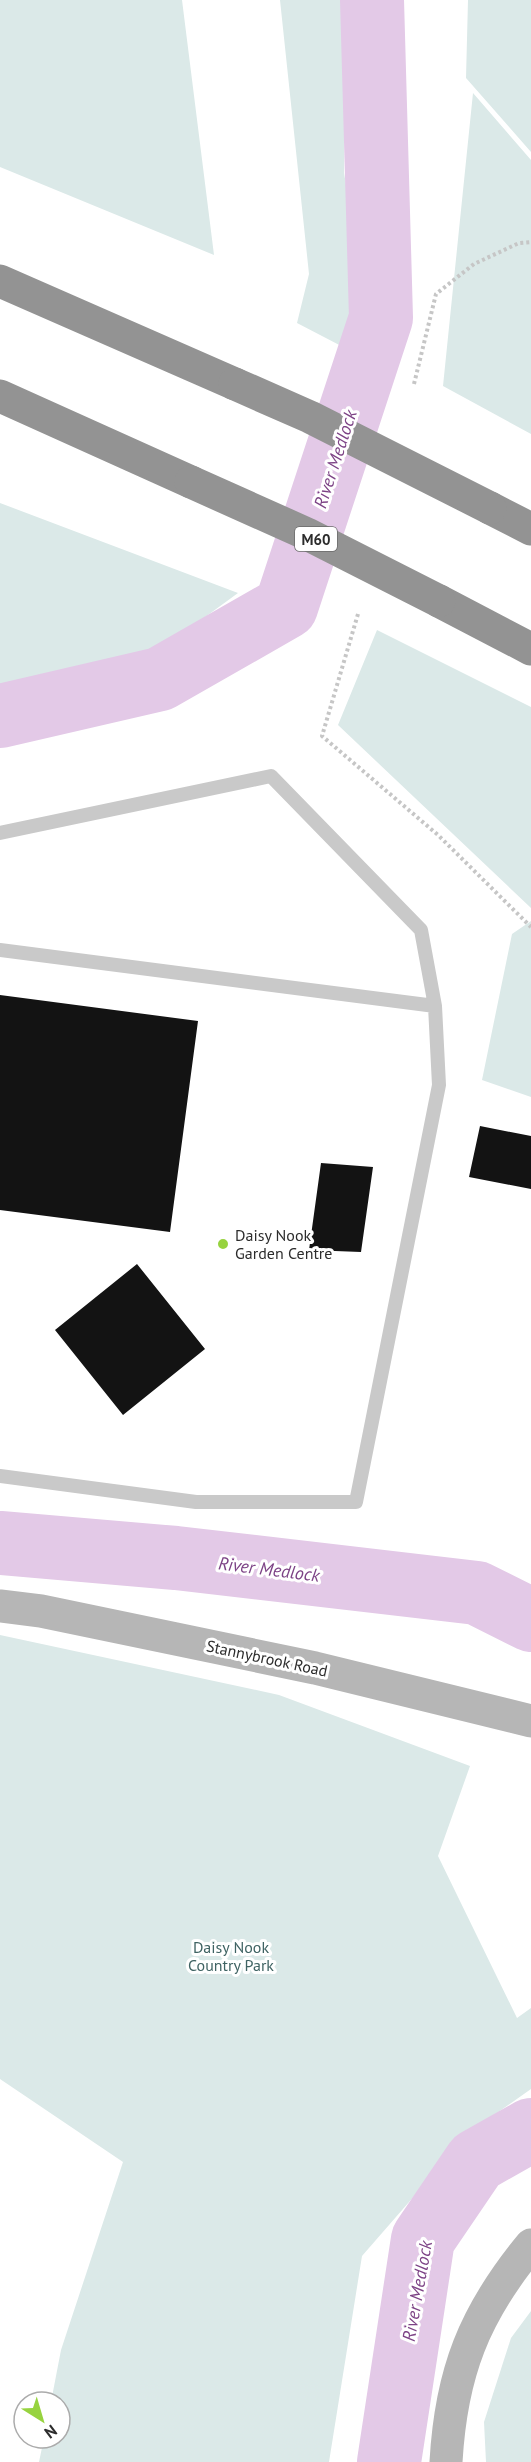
<svg xmlns="http://www.w3.org/2000/svg" width="531" height="2462" font-family="'PT Sans',sans-serif">
<style>
.green{fill:#dbe9e8}
.lines{fill:none;stroke-linecap:round;stroke-linejoin:round}
.river{stroke:#e3c9e7;stroke-width:64}
.building{fill:#131313}
.path{stroke:#c6c6c6;stroke-width:4;stroke-dasharray:3 3;stroke-linecap:butt}
.lane{stroke:#c9c9c9;stroke-width:14}
.secondary{stroke:#b6b6b6;stroke-width:33}
.highway{stroke:#939393;stroke-width:33}
.highway-bridge{stroke:#939393;stroke-width:33}
.poi-dot{fill:#97d33f;stroke:#fff;stroke-width:2}
.labels{text-anchor:middle;dominant-baseline:central;stroke-width:6;stroke-linejoin:round;paint-order:stroke}
.shield{fill:#fff;stroke:#6b6b6b;stroke-width:1.5}
.shield-label{font-size:15px;font-weight:bold;fill:#2c2c2c}
.poi-label{font-size:16px;fill:#2c2c2c;stroke:#fff;text-anchor:start}
.street-label{font-size:16px;fill:#2c2c2c;stroke:#fff}
.park-label{font-size:16px;fill:#3f6363;stroke:#fff}
.water-label{font-size:18px;font-style:italic;fill:#7d4386;stroke:#fff}
</style>
<rect width="100%" height="100%" fill="#fff"/>
<path class="green" d="M0,0h182l32,255 -214,-88z
M280,0h66l-2,173 21,124 -18,52 -50,-26 12,-49z
M468,0h63v152l-65,-74z
M473,93l58,67v274l-88,-48z
M0,503l238,90 -93,68 -145,30z
M377,630l154,77v201l-193,-183z
M531,921v176l-49,-17 30,-146z
M0,1635l279,60 191,71 -32,90 79,162 14,-10v81l-61,43 -108,124 -33,206h-290l5,-24h16v-36h-9l10,-52 62,-188 -123,-83z
M531,2311v151h-45l-2,-40 27,-84z"/>
<g class="lines">
<path class="river" d="M0,716l160,-37 126,-72 95,-289 -9,-318
M0,1543l176,15 301,35 54,27
M389,2462l34,-223 53,-78 55,-31"/>
</g>
<path class="building" d="M0,995l198,26 -28,211 -170,-22z
M480,1126l51,10v53l-62,-12z
M321,1163l52,4 -12,85 -52,-2z
M137,1264l68,85 -82,66 -68,-85z"/>
<g class="lines">
<path class="path" d="M414,384l22,-90 38,-30 45,-21 12,-1
M358,614l-36,122 116,99 93,92"/>
<path class="lane" d="M0,833l271,-57 150,154 14,76 4,79 -83,417h-160l-196,-26
M0,950l435,56"/>
<path class="secondary" d="M0,1606l41,5 274,57 216,53
M446,2462c5,-89 28,-148 85,-217"/>
<path class="highway" d="M0,281l235,103
M0,396l191,86
M490,508l41,21
M439,601l92,48"/>
<path class="highway-bridge" d="M235,384l75,33 180,91
M191,482l116,52 132,67"/>
</g>
<circle class="poi-dot" cx="223" cy="1244" r="6"/>
<g class="labels">
<rect class="shield" x="295" y="527" width="42" height="24" rx="4.5"/>
<g class="shield-label">
<text x="316" y="539">M60</text>
</g>
<g class="poi-label">
<text x="235" y="1235">Daisy Nook<tspan x="235" dy="18">Garden Centre</tspan></text>
</g>
<g class="street-label">
<text transform="translate(267 1658) rotate(12)">Stannybrook Road</text>
</g>
<g class="park-label">
<text x="231" y="1947">Daisy Nook<tspan x="231" dy="18">Country Park</tspan></text>
</g>
<g class="water-label">
<text transform="translate(335 459) rotate(-72)">River Medlock</text>
<text transform="translate(269 1569) rotate(7)">River Medlock</text>
<text transform="translate(417 2291) rotate(-80)">River Medlock</text>
</g>
</g>
<g transform="translate(42 2420) rotate(143)"><circle r="28" fill="#ffffff" stroke="#ababab" stroke-width="1.5"/>
<path d="M0-4.5L10 22L0 15L-10 22Z" fill="#97d33f"/>
<text y="-9" font-size="16" font-weight="bold" text-anchor="middle" fill="#2c2c2c">N</text>
</g>
</svg>
